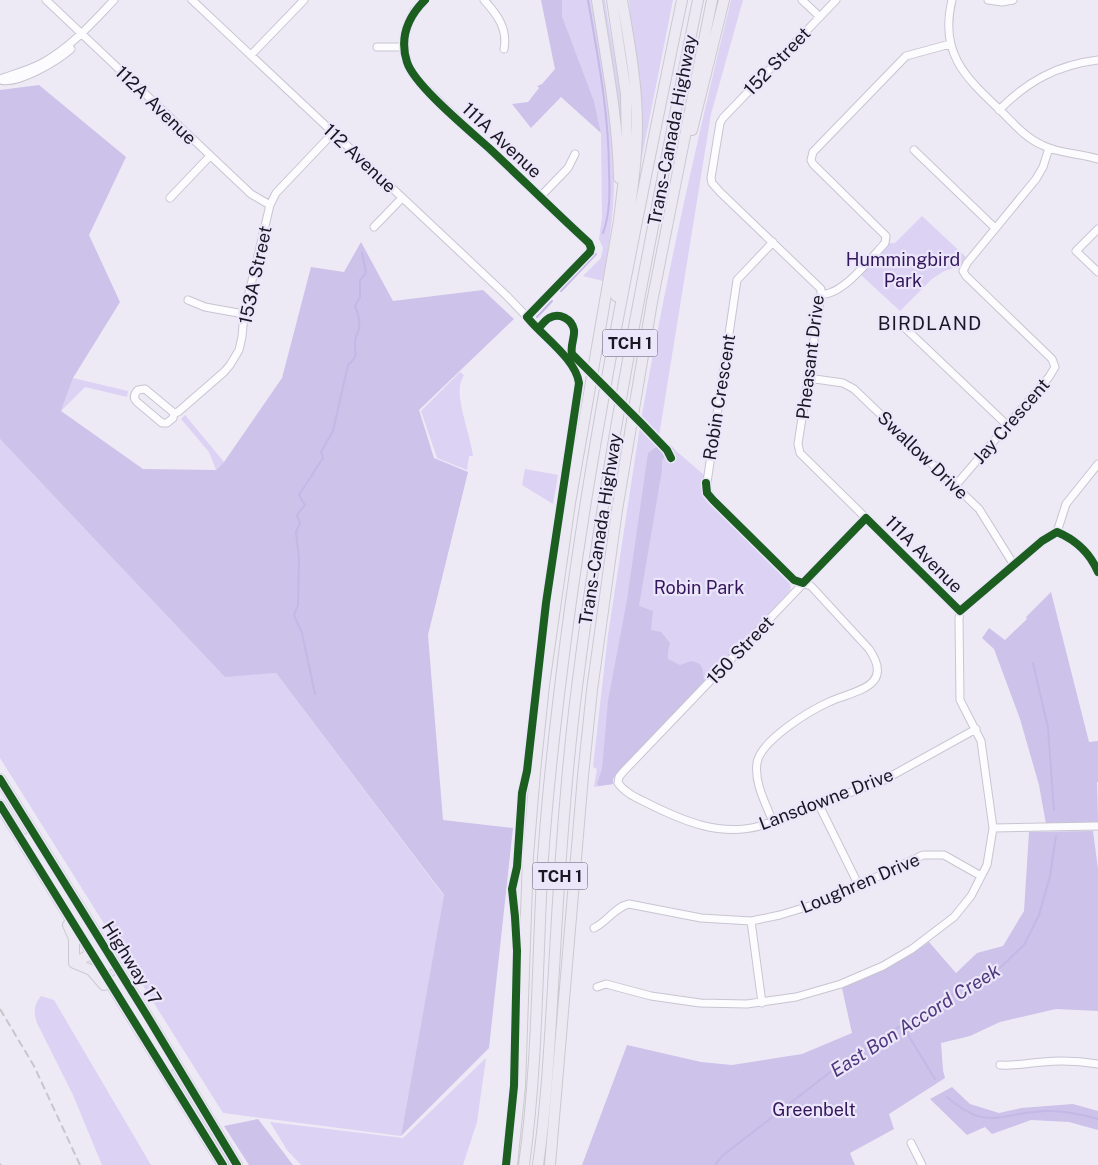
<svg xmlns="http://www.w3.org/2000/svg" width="1098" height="1165" font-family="'Public Sans',sans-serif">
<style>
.green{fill:#dbd2f4}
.forest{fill:#cdc2e9}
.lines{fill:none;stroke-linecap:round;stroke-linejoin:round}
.stream{stroke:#c4b8e6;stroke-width:2}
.minor-casing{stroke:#c8c5d1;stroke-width:9}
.highway-casing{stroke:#cbc9d0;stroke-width:12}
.minor{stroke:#fcfcfe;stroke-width:7}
.highway{stroke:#ece9f3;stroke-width:10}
.rail{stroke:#c8c6ca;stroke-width:2;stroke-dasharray:8 4;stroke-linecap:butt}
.cycleway-casing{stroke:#ebe6fa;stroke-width:11}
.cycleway{stroke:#1b5e20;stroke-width:8}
.labels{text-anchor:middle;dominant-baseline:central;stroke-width:4.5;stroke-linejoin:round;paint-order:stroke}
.shield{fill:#ebe6fa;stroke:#595463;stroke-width:1}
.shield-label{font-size:16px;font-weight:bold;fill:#1a1622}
.street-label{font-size:18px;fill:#1a1622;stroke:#ebe6fa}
.park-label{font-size:18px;fill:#33165c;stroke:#ebe6fa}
.neighbourhood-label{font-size:19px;letter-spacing:1px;fill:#1a1622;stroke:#ebe6fa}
.water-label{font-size:19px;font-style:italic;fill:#4e357c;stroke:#ebe6fa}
</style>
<rect width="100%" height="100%" fill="#edeaf6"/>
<path class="green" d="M562,0h29c10,57 22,113 23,170 1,37 -5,75 -11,111l-20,-5 18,-18 2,-10 -4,-9 3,-21 -1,-85 -7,-32 -32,-85z
M601,0h4c6,42 16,82 18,125h-3z
M629,0h44l-32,161h-2c1,-29 3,-57 0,-85 -3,-25 -9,-50 -10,-76z
M731,0h12l-32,114 -52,322 45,39 -2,14 3,8 84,83 2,8 -2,4 -172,181 -4,6v5l-19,3 3,-18 -4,-2 15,-132 32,-209 19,19 7,1 -25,-26c25,-142 56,-281 90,-420z
M922,216l44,41 -6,9 -16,5 -12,8 -32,32 -40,-37 29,-31h6z
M460,372l4,3c-2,4 -4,8 -4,12 -3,14 11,51 13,69h-4l-2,14 -30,-12 -16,-47z
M73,378l55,13 -1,6 -42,-10 -24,24z
M185,415l39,47 -8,8 -7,-18 -28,-33z
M0,439l225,237 51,-3 168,223 -43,240 -178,-23 -223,-355z
M525,469l33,6 -5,29 -31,-19z
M41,996l13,4 97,165h-49l-29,-70 -36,-72c-4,-12 -3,-18 4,-27z
M486,1058l-9,64 -14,43h-162l-14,-15 -17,-28 133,16z"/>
<path class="forest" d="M541,0h21v16l32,85 7,32 -40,-36 -30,31 -19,-24 16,-2 11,-14 -2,-2 5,-2 13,-15z
M39,85l87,72 -37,78 31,67 -47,76 -12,33 82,58 73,1 8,-8 58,-84 29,-111 33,5 17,-30 32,59 90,-11 31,29 -95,91 15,48 34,14 -40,163 15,185 70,8 -24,220 -88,88 43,-241 -168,-222 -51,4 -225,-238v-349z
M659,445l7,1 4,-1 4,4 -12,11v10l-23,136 14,5 -2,19 10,2 9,11 -2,8v8l12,6 11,-4c13,2 12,9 13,20l-87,92 -4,6v5l-14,2 -2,-2 5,-15 6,-68 19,-101 21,-147z
M1051,592l38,150 9,-1v41h-1l1,40 -52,2 -7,-39 -19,-66 -26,-70 -12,-11 7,-10 16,12 22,-21 -1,-2z
M1093,831l5,38v142l-42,-2 -56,13 -30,14 -29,7 2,27 2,8 -56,36 5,15 -44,24 5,12h-273l45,-120 74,17 31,3 70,-11 50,-21 -10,-45c31,-12 59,-27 87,-46l27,31 21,-20 26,-7 21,-35 5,-79z
M952,1087l18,17 29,9 22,-5 52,-4 25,7v19l-29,-8 -38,-2 -39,14 -7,-7 -18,8 -37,-36z
M258,1119l35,46h-44l-25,-39z"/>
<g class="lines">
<path class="stream" d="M588,0c10,57 21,114 21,172 1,21 1,42 -6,61
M561,291l35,-37
M537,317l15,-16
M1033,663l15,65 6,82
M315,694l-13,-61 -8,-18 4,-10 1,-47 -3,-26 4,-9 -3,-8 8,-10 -6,-10 24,-37 -2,-6 12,-21 15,-66c12,-11 6,-11 7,-24 0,-4 3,-8 4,-12 1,-7 -1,-16 -4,-23l5,-9v-17l6,-7 -4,-20
M902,1025l33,54
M947,1097c40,35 53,16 98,14 18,-1 35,3 53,8
M715,1165l7,-9 116,-90 92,-59 72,-41 22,-21 15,-30 11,-39 6,-40"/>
<g class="minor-casing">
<path id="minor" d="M46,0l205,194 19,11
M192,0l315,296 20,21 63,-65v-7l-150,-143 -27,-27 -7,-14 -2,-22 2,-11 8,-17 11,-11
M484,0c13,14 24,29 20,49
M802,0l18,17
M836,0l-113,118 -3,5 -9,55 1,5 8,9 101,97v5l-23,150 2,9 160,158
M952,0c-13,53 13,77 49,111 13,13 25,27 41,34 17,9 38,8 56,14
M988,0l14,2 11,-2
M377,47h27
M251,55l53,-55
M0,79c14,-5 30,-9 44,-17 28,-16 48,-39 70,-62
M0,80c18,5 57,-19 71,-31
M999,110c29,-29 58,-45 99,-50
M914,150l81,78
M540,197l28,-29 7,-14
M170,198l40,-42
M374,227l28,-29
M1098,229l-22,22 22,21
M821,294c21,2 50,-36 64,-51l1,-7 -73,-72 -2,-4 2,-8 93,-96 44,-12
M188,300l17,7 39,7
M903,326l104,99
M808,378l35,5 11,6 125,120 35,56
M174,413l-29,-24 -7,1c-4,4 -5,8 -1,12l25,21h5l6,-5 1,-5 4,-1 46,-40 6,-7 9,-15 3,-13 2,-23 26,-109 6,-12 57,-60
M955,486l94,-109 6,-10 -3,-8 -86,-83 -3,-5 4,-8 69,-84 7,-12 6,-19
M866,518l-243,254 -4,5 -1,6c7,10 19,15 29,20 36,18 73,34 113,23l124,-46 92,-51
M1057,532l9,-28 32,-40
M1057,532c19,8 33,21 41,40
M960,611l82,-70 15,-9
M819,805l40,81
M773,822c-7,-18 -19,-39 -16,-59 3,-22 52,-52 72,-61 23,-11 67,-14 40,-53l-58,-63 -17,-6 -81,-80 -7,-11 31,-209 36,-38
M993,828l105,-2
M751,921l11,82
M594,928c13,-6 21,-21 35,-24l72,14 50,3 29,-6 46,-14 97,-46h21l37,21
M597,987l9,-3 45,12 49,7 47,1 49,-7 45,-13 42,-18 29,-17 42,-32 17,-21 16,-31 6,-37 -12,-87 -21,-41 -1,-81 1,-8
M1000,1065c15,1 28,-2 43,-3 18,-2 37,-1 55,2
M911,1143l11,22"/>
</g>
<g class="highway-casing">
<path id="highway" d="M597,0c9,60 21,118 22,178
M692,130l32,-130
M616,296c7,-56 21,-113 21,-171 0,-42 -8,-84 -15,-125
M0,779l146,235 91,151
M0,805l223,360
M29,838l63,103 2,6
M68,925l6,14v24
M74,963l21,-11 5,1 8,12
M74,963l17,7 13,15
M117,980l52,86
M512,1165l8,-79 8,-230 7,-84 9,-87 26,-182 49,-283 8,-68 -1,-58 -14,-94
M524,1165c14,-101 13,-205 19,-307 4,-57 10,-114 17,-171 27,-231 75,-459 122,-687
M538,1165c9,-64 12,-130 16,-195 5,-94 11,-189 23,-283 29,-231 75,-459 121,-687
M550,1165l33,-389 9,-86 25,-180 35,-208 60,-302"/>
</g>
<use href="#minor" class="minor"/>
<use href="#highway" class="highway"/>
<path class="rail" d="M0,1009l34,57 46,99
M0,1164l1,1"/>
<g class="cycleway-casing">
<path id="cycleway" d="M425,0c-17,17 -26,37 -18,62 7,23 63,69 83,87 33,31 65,63 99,94l2,5 -1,4 -63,65c15,19 49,42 52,66l-33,220 -19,168 -5,22 -5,74 -5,22 3,28 2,34 -3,135 -8,79
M538,329c3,-3 7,-9 11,-11 10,-6 23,1 25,12 1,8 -4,15 -2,24l70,70 25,26 4,8
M706,483l1,10 6,7 81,80 9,3 63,-65 94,93 82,-70 15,-9c19,8 33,21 41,40
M0,779l146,235 91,151
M0,805l223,360"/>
</g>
<use href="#cycleway" class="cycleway"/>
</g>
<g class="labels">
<g class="shield">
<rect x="602.5" y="329.5" width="55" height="27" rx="4"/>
<rect x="532.5" y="862.5" width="55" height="27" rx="4"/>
</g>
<g class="shield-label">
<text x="630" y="343">TCH 1</text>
<text x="560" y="876">TCH 1</text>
</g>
<g class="street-label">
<text transform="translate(777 61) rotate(-46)">152 Street</text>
<text transform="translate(156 105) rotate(44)">112A Avenue</text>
<text transform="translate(672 130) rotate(-79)">Trans-Canada Highway</text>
<text transform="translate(502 140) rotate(43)">111A Avenue</text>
<text transform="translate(360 158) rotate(43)">112 Avenue</text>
<text transform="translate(255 275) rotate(-78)">153A Street</text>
<text transform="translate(810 357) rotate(-83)">Pheasant Drive</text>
<text transform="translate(719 397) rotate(-81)">Robin Crescent</text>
<text transform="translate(1011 421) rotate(-49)">Jay Crescent</text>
<text transform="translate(923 455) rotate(44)">Swallow Drive</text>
<text transform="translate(600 529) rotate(-81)">Trans-Canada Highway</text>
<text transform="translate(924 554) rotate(45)">111A Avenue</text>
<text transform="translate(740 650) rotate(-46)">150 Street</text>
<text transform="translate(826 799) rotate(-21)">Lansdowne Drive</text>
<text transform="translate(860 883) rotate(-23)">Loughren Drive</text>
<text transform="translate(132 963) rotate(58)">Highway 17</text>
</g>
<g class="park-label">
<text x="903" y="259">Hummingbird<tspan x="903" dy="21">Park</tspan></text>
<text x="699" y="587">Robin Park</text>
<text x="814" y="1109">Greenbelt</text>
</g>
<g class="neighbourhood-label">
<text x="930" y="323">BIRDLAND</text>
</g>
<g class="water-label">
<text transform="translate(915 1020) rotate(-32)">East Bon Accord Creek</text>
</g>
</g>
</svg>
